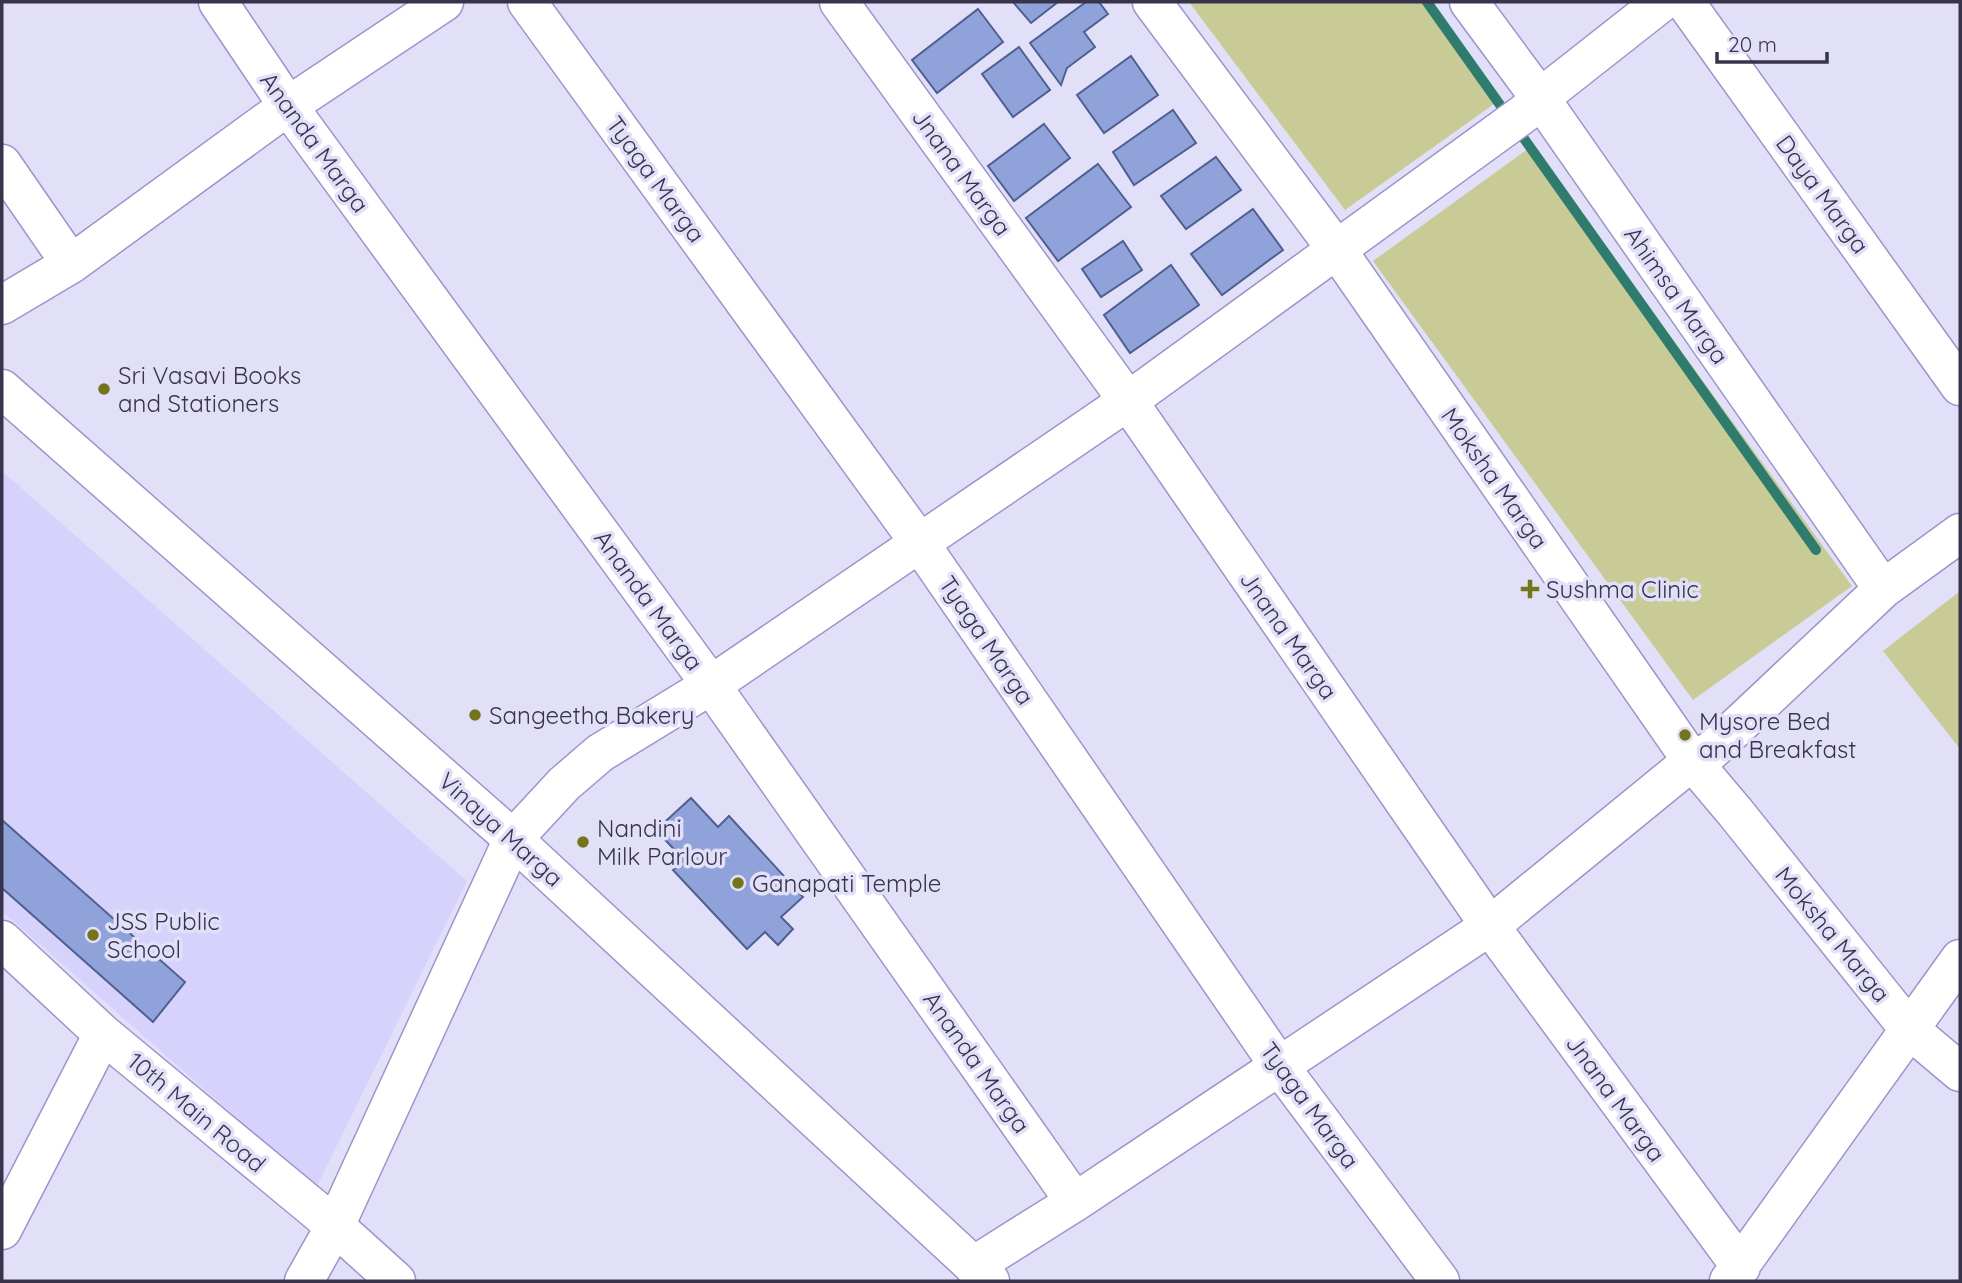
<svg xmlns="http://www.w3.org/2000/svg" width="1962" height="1283" font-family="Quicksand,sans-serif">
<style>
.built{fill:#d6d2fb}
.green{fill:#c9cb96}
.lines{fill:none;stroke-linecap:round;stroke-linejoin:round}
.stream{stroke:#2e7c6d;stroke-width:10}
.building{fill:#8fa3da;stroke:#4e5f91;stroke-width:2}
.minor-casing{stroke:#9b94ce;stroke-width:41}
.minor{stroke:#fff;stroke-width:38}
.poi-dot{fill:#747419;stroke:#e2e0f9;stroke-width:2.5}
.labels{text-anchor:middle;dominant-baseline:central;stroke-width:7;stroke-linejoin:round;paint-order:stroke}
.street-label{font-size:24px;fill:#37344c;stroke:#e2e0f9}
.poi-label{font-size:24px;fill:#37344c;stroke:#e2e0f9;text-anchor:start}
</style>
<rect width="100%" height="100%" fill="#e2e0f9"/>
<path class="built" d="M2,471l465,410 -151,307 -314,-277z"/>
<path class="green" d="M1189,2h241l71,97 -156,111z
M1532,146l320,440 -159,114 -320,-439z
M1960,591v158l-77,-98z"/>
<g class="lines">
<path class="stream" d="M1427,2l389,548"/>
</g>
<path class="building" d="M1013,2h45l-27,21z
M1086,2h13l9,12 -24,18 11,15 -28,21 -6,17 -31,-42z
M978,9l25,33 -66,51 -25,-33z
M1019,47l31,43 -37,27 -31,-43z
M1131,56l27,39 -54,38 -27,-38z
M1173,110l23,33 -62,42 -21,-33z
M1044,124l26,34 -56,43 -26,-35z
M1216,157l25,33 -55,39 -25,-33z
M1098,164l33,43 -73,54 -32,-43z
M1253,209l30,41 -61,45 -31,-41z
M1123,241l19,29 -41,27 -19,-28z
M1171,265l28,40 -69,48 -26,-38z
M691,798l27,29 11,-11 74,81 -22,20 12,12 -15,16 -13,-13 -18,17 -74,-79 11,-10 -28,-30z
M2,820l183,162 -32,40 -151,-134z"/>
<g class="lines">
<g class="minor-casing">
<path id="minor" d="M218,2l70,104 423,579 364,517
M527,2l392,540 361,525 160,214
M839,2l289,399 362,525 251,341
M1152,2l185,248 355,511 43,51 174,217 51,43
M1469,2l71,96 343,491
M1685,2l275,384
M2,164l69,100
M2,305l69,-41 217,-158 156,-104
M2,389l511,450 477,442
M2,940l101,94 232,192 61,55
M2,1230l101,-196
M973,1266l102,-64 415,-276 202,-165 19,-10 172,-162 77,-56
M304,1281l31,-55 178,-387 51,-55 36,-31 111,-68 417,-284 398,-289 14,-14 122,-96
M1729,1281l231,-322"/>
</g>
<use href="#minor" class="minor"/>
</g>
<g class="poi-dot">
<circle cx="104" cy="389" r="7"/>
<path d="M1526.5 578.5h7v7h7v7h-7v7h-7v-7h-7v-7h7z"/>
<circle cx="475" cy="715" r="7"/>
<circle cx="1685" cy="735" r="7"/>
<circle cx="583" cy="842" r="7"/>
<circle cx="738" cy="883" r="7"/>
<circle cx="93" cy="935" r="7"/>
</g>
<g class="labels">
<g class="street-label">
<text transform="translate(315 142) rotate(54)">Ananda Marga</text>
<text transform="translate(962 172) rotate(54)">Jnana Marga</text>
<text transform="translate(656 179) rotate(54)">Tyaga Marga</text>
<text transform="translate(1823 194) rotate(54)">Daya Marga</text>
<text transform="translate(1677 295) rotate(55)">Ahimsa Marga</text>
<text transform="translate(1495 478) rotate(55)">Moksha Marga</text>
<text transform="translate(649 600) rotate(54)">Ananda Marga</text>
<text transform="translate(1289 635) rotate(55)">Jnana Marga</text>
<text transform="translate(987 640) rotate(56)">Tyaga Marga</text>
<text transform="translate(501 829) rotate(42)">Vinaya Marga</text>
<text transform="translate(1833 934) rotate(51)">Moksha Marga</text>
<text transform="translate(977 1062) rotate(55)">Ananda Marga</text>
<text transform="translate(1616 1098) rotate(54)">Jnana Marga</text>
<text transform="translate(1310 1105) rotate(54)">Tyaga Marga</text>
<text transform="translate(197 1112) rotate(40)">10th Main Road</text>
</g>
<g class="poi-label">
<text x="118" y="375">Sri Vasavi Books<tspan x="118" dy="28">and Stationers</tspan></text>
<text x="1546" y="589">Sushma Clinic</text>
<text x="489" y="715">Sangeetha Bakery</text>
<text x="1699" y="721">Mysore Bed<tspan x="1699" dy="28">and Breakfast</tspan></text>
<text x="597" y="828">Nandini<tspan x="597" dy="28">Milk Parlour</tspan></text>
<text x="752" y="883">Ganapati Temple</text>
<text x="107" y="921">JSS Public<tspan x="107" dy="28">School</tspan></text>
</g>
</g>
<rect width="1962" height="1283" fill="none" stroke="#37344c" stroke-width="7"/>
<path d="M1717 52v10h110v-10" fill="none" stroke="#37344c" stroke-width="3.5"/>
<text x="1728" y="52" font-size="21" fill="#37344c" stroke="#e2e0f9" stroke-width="5" paint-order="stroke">20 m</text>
</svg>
